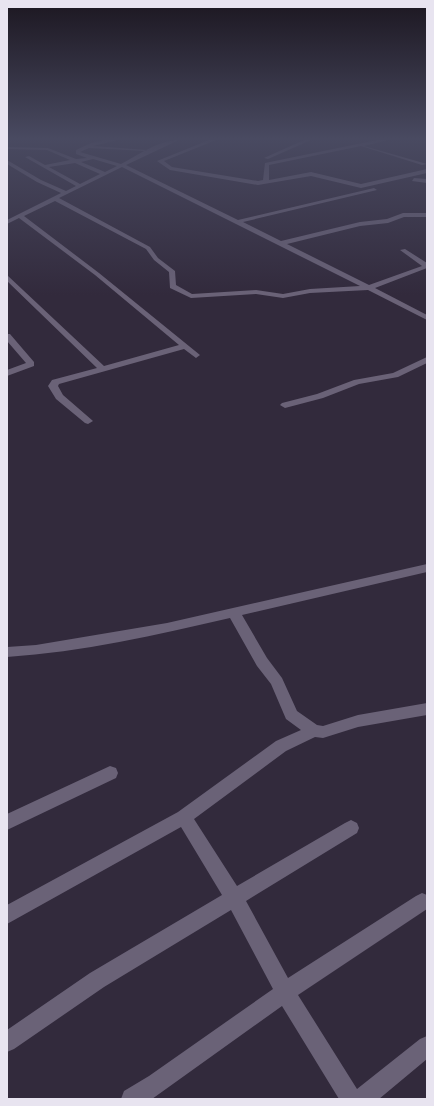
<svg xmlns="http://www.w3.org/2000/svg" width="434" height="1106" font-family="Lato,sans-serif">
<style>
.lines{fill:none;stroke-linecap:round;stroke-linejoin:round}
.minor{fill:#6a6277;fill-rule:evenodd}
</style>
<rect width="100%" height="100%" fill="#322a3c"/>
<g class="lines">
<path class="minor" d="M105,140h13l-25,6 54,4 -2,1 -56,-3 -9,4 41,12c17,-9 38,-24 58,-24l-53,25 112,55 136,-32 3,2 -134,32 38,19 79,-19 27,-3 16,-6h24v4h-23l-16,6 -28,3 -73,18 82,41 53,-19 -22,-16 5,-1 22,14v5l-52,20 52,27v5l-59,-30 -58,3 -27,5 -27,-4 -65,4 -21,-10 -1,-16 -15,-12 -8,-11 -91,-48 -31,15 75,57 101,82 -4,3 -12,-9 -125,35 -1,2 5,9 30,26 -5,3 -3,-1 -29,-24 -8,-13 4,-6 45,-12 -90,-87v-6l97,91 75,-21 -84,-70 -76,-57 -12,6v-4l54,-27 -24,-11 -30,-18v-4l34,20 25,11 10,-5 -51,-29 4,-1 16,9 25,-5 -23,-10 -40,-1v-2l41,1 28,11 11,-1 -11,-4v-4l15,-7zM93,159l24,7 -12,6 -24,-10zM75,163l25,11 -20,10 -31,-17zM122,167l238,119 -50,3 -27,5 -27,-4 -64,4 -16,-9 -1,-14 -17,-13 -8,-11 -91,-49z
M209,140h7l-52,21 8,6 86,14 5,-1 2,-17 112,-23h11l-24,6 63,18 -5,1 -61,-19 -92,19v15l42,-8 50,12 66,-15v4l-66,15 -50,-12 -53,9 -88,-15 -13,-9z
M304,140h7l-43,19 -4,-1z
M414,178l13,1v4l-15,-2z
M7,334h3l24,28v4l-27,10v-6l19,-7 -19,-22z
M427,357v6l-29,14 -39,7 -36,14 -38,10 -5,-3 2,-2 35,-9 37,-14 39,-7z
M427,564v8l-185,43 25,43 15,20 15,33 20,14 6,1 35,-11 69,-12v12l-69,12 -35,11 -8,-1 -29,14 -92,68 43,67 108,-63 6,-3 6,3 2,5 -2,5 -111,68 42,77 128,-82 6,-3 5,2v14l-129,86 59,94 63,-50 7,-3v23l-48,40h-40l-57,-93 -130,93h-31l3,-8 25,-15 124,-87 -42,-79 -127,77 -90,62 -7,3v-22l83,-57 132,-78 -41,-68 -174,97v-19l171,-93 98,-71 25,-11 -15,-11 -15,-35 -14,-18 -27,-48c-73,17 -148,34 -223,39v-10l29,-2 131,-22z
M110,766l6,2 2,5 -2,5 -109,52v-16z"/>
</g>
<linearGradient id="sky" x2="0" y2="1"><stop stop-color="#1c1721"/><stop offset="0.47" stop-color="#494a61"/><stop offset="1" stop-color="#494a61" stop-opacity="0"/></linearGradient>
<rect width="434" height="295" fill="url(#sky)"/>
<rect width="434" height="1106" fill="none" stroke="#e8e4f0" stroke-width="16"/>
</svg>
